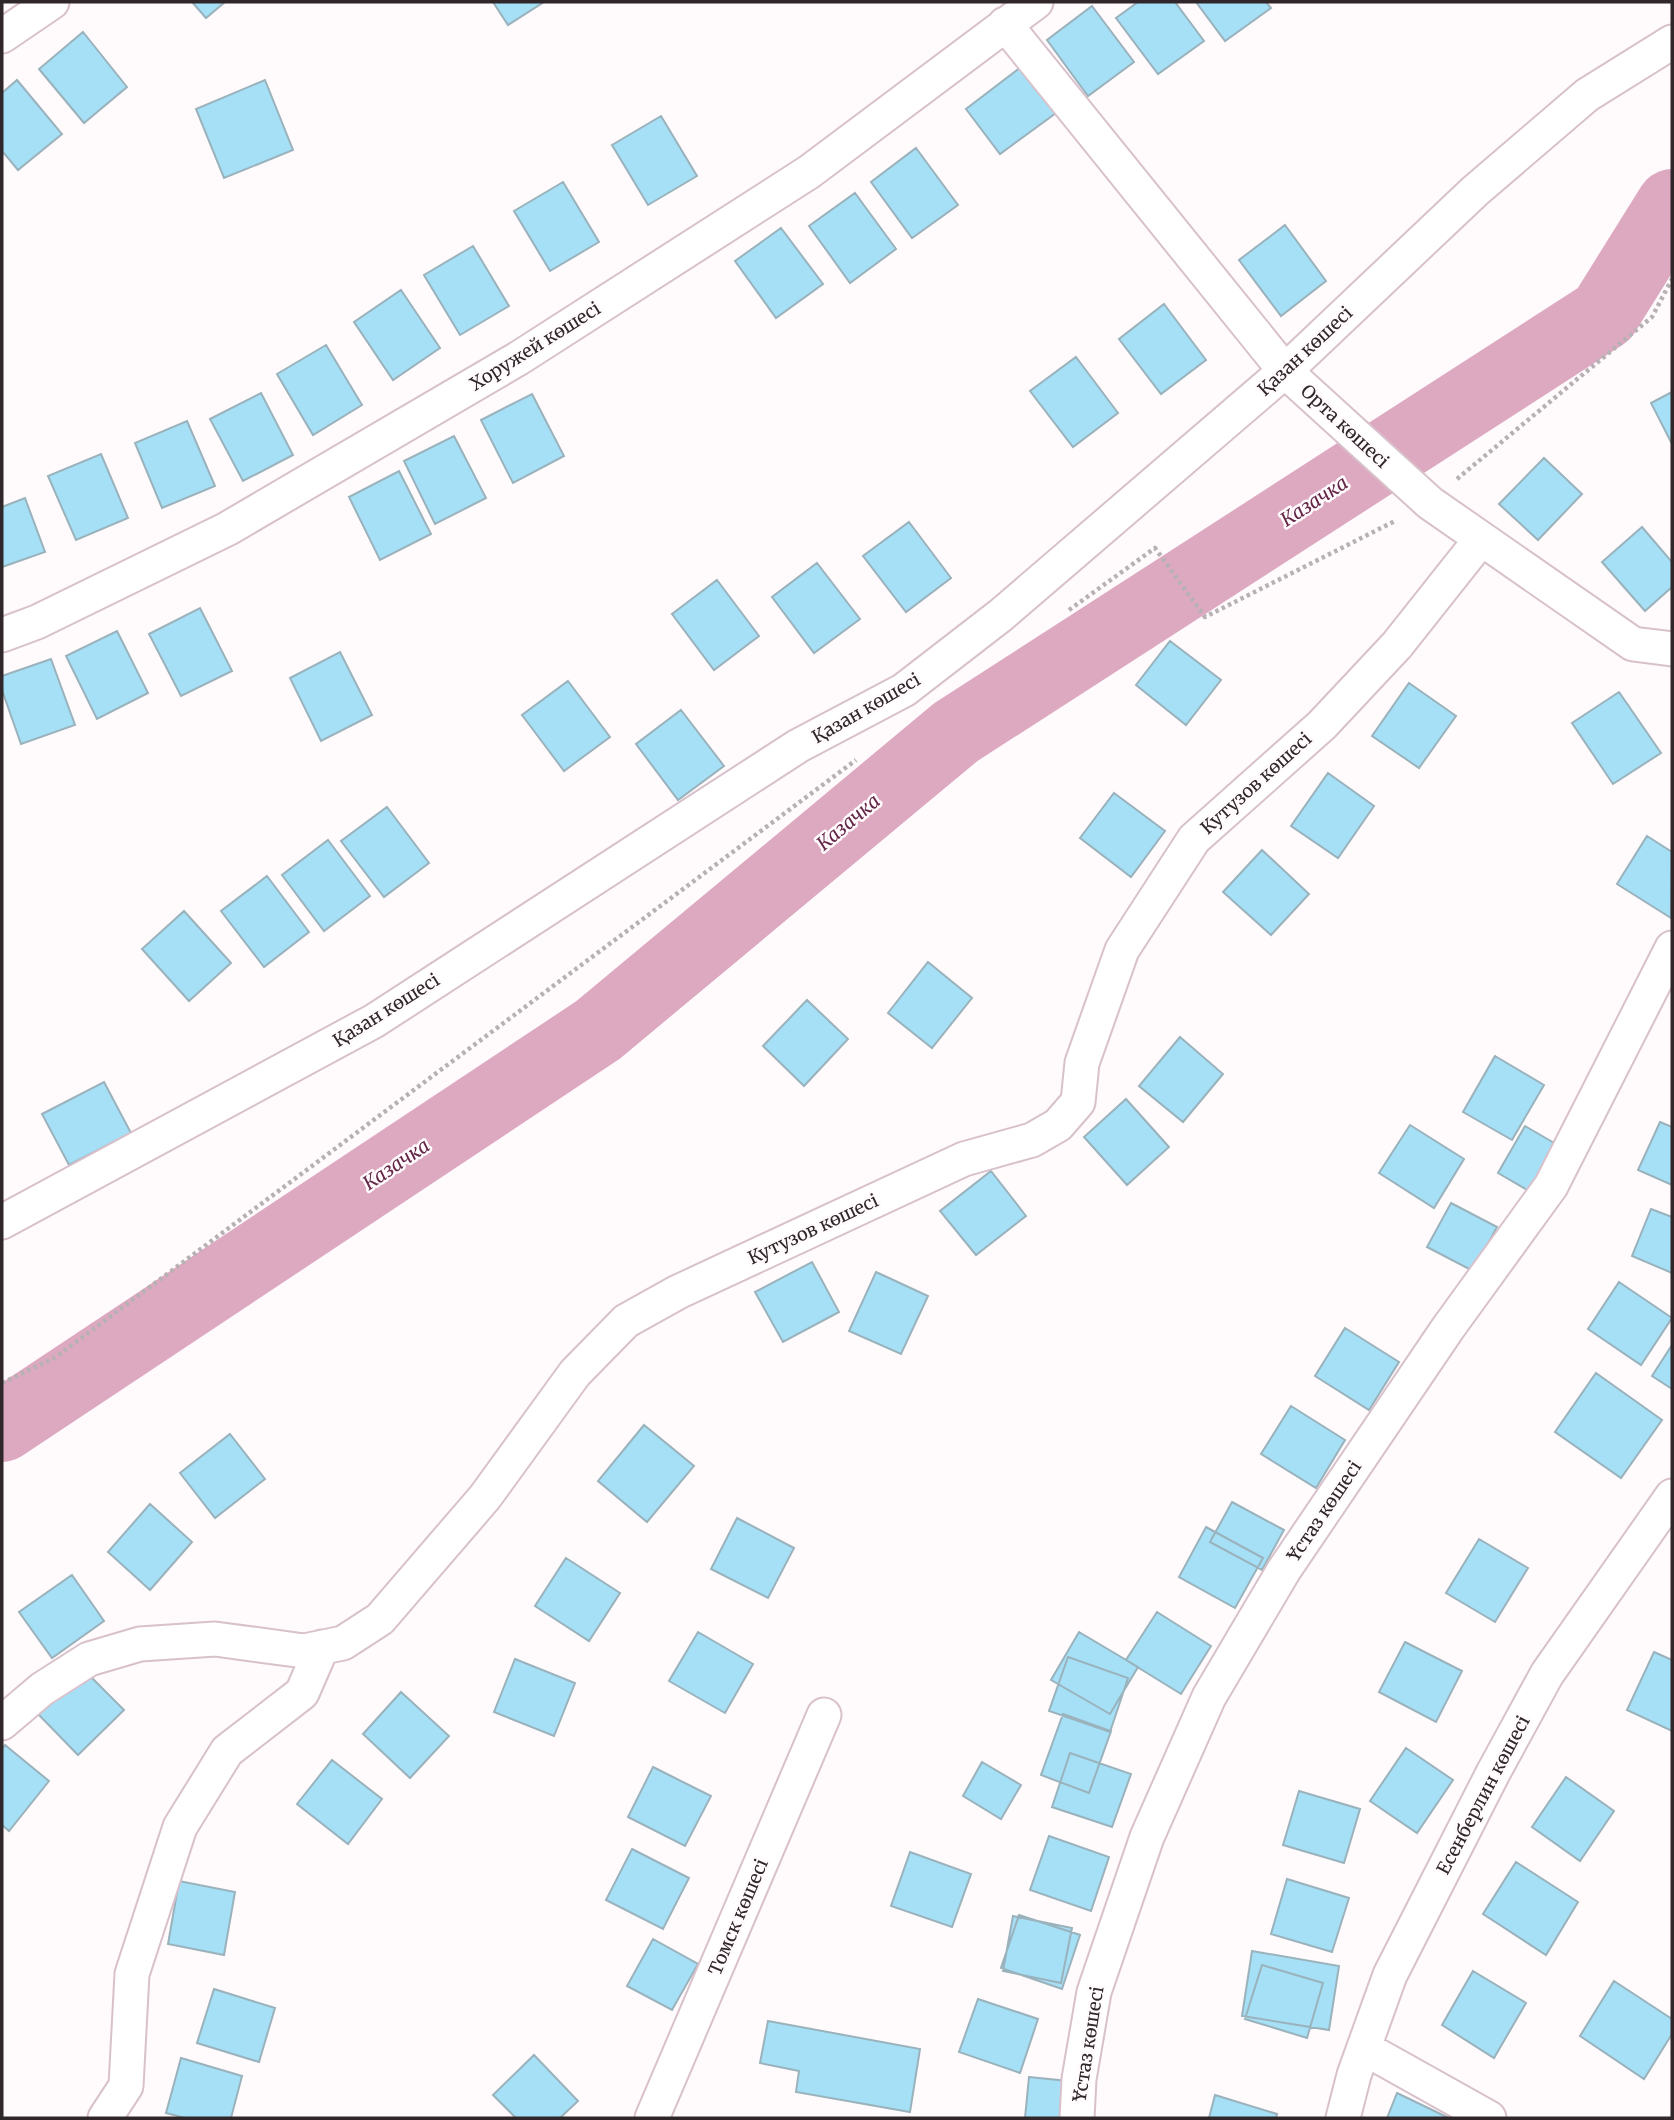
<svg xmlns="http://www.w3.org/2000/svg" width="1674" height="2120" font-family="Merriweather,serif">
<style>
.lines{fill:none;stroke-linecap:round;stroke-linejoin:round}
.river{stroke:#dda9c1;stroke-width:72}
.building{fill:#a5e0f7;stroke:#9ab2bb;stroke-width:2}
.minor-casing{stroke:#d8c1cb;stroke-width:37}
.path{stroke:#b7b1b3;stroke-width:4.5;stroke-dasharray:3.5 3.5;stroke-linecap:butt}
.minor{stroke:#fff;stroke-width:33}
.labels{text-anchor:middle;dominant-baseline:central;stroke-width:5;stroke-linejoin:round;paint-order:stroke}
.street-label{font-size:18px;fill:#30272b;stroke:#fffafc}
.water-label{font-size:19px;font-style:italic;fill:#632647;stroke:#fffafc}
</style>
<rect width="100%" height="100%" fill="#fffafc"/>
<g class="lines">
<path class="river" d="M2,1426l596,-396 358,-298 648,-418 68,-109"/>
</g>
<path class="building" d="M192,2h33l-19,16z
M493,2h51l-36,23z
M1138,2h37l29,39 -46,33 -42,-56z
M1196,2h70l5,6 -46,33z
M1092,6l42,56 -46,34 -41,-56z
M83,32l44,55 -43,36 -45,-54z
M1021,67l35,46 -56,41 -34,-45z
M17,80l45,54 -44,36 -16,-19v-58z
M265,80l28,70 -69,28 -28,-69z
M661,116l36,60 -49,29 -36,-60z
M916,148l42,57 -46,33 -41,-56z
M563,182l36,60 -49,29 -36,-60z
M855,193l41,56 -46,34 -41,-57z
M1285,225l41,56 -45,35 -42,-56z
M781,228l42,56 -47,34 -41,-57z
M473,246l36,60 -49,29 -36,-60z
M401,290l39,58 -47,32 -39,-58z
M1164,304l42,56 -45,34 -42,-55z
M326,345l36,60 -49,30 -36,-61z
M1076,357l42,56 -45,34 -43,-56z
M1672,392v52l-21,-41z
M261,393l32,62 -50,26 -33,-62z
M532,394l32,62 -51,27 -32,-63z
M187,421l28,65 -53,22 -27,-65z
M454,436l32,62 -51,26 -31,-63z
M101,454l27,64 -52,22 -28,-64z
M1544,458l38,36 -44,46 -39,-36z
M399,471l32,63 -51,26 -31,-63z
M25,498l20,54 -43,15v-60z
M909,522l42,56 -45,34 -43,-56z
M1642,527l30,35v25l-27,24 -43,-49z
M817,563l43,56 -46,34 -42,-56z
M717,580l42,56 -45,34 -42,-56z
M200,608l32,63 -51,25 -32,-62z
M117,631l31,62 -51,26 -31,-63z
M1170,641l51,39 -35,45 -50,-40z
M340,652l32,63 -51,26 -31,-63z
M51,659l24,66 -54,19 -19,-54v-14z
M568,681l42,56 -46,34 -42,-56z
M1409,683l47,33 -37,52 -47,-32z
M1619,692l42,61 -48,31 -41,-61z
M681,710l43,56 -46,34 -42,-56z
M1328,773l46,33 -36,52 -47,-32z
M1114,793l51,38 -34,46 -51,-39z
M387,807l42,56 -45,34 -43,-56z
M1647,836l25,16 -1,66 -54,-34z
M328,840l42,56 -46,35 -42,-56z
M1262,850l47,44 -38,41 -48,-43z
M267,876l42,56 -45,35 -43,-56z
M184,911l47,52 -42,38 -47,-52z
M928,962l44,36 -40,50 -44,-35z
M807,1000l41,39 -44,47 -41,-40z
M1180,1037l43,37 -40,48 -44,-36z
M1495,1056l49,29 -32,55 -49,-28z
M104,1082l27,51 -62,32 -27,-51z
M1126,1099l43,48 -42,38 -43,-48z
M1660,1122l12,5v58l-34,-15z
M1410,1125l54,34 -30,49 -55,-35z
M1525,1126l31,18 -27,47 -31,-18z
M991,1171l35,45 -50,39 -36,-44z
M1451,1203l46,24 -24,44 -46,-24z
M1651,1209l21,8v56l-40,-17z
M812,1262l27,50 -56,30 -28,-50z
M876,1272l52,24 -27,58 -52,-23z
M1619,1282l53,36 -31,47 -53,-36z
M1345,1328l54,34 -30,48 -54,-34z
M1672,1345v44l-20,-13z
M1596,1373l66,47 -41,58 -66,-46z
M1291,1406l54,34 -29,48 -55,-34z
M644,1425l50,41 -47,56 -49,-41z
M230,1434l35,45 -50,39 -35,-45z
M1232,1502l52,28 -22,40 -52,-28z
M150,1504l42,38 -42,48 -42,-38z
M737,1518l57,30 -26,50 -57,-29z
M1206,1527l57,31 -28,50 -56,-31z
M1479,1539l49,29 -33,54 -49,-29z
M566,1558l54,35 -31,48 -54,-35z
M72,1575l32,46 -52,37 -33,-46z
M1157,1612l54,34 -30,48 -55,-34z
M698,1632l55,32 -28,49 -56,-32z
M1079,1632l59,35 -28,47 -59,-34z
M1405,1642l57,29 -26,51 -57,-30z
M1654,1652l18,8v71l-45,-21z
M1068,1657l60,21 -18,54 -61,-21z
M515,1659l60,24 -21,53 -60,-24z
M83,1669l41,41 -46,45 -40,-41z
M401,1692l48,44 -39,42 -47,-44z
M1063,1714l48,17 -22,62 -48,-18z
M5,1745l44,36 -40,50 -7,-6v-76z
M1406,1748l47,32 -36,53 -47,-32z
M1070,1753l61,21 -19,53 -60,-20z
M332,1760l50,39 -34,45 -51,-40z
M982,1762l39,23 -20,34 -38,-23z
M653,1767l58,29 -26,50 -57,-29z
M1566,1777l48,34 -34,50 -48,-34z
M1299,1791l61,18 -16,54 -61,-18z
M1049,1836l60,21 -18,54 -61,-21z
M632,1849l57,29 -26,51 -57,-29z
M910,1852l61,22 -19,53 -61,-21z
M1516,1862l62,40 -32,53 -63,-41z
M1287,1879l62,19 -17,54 -61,-18z
M179,1881l56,11 -11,63 -56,-11z
M1019,1915l61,20 -18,54 -61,-21z
M1013,1916l59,12 -11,55 -58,-12z
M653,1939l45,25 -26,46 -45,-24z
M1252,1951l87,15 -10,64 -87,-14z
M1262,1965l61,18 -16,55 -62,-19z
M1473,1971l53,32 -32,55 -52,-33z
M1614,1981l58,38v15l-28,45 -64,-43z
M214,1989l61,19 -16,54 -62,-19z
M978,1999l60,20 -18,54 -61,-21z
M768,2021l152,28 -10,63 -114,-20 3,-21 -39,-8z
M534,2055l44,46 -18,17h-44l-23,-23z
M181,2058l61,18 -11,42h-46l-19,-5z
M1029,2077l39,4 -4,37h-39z
M1397,2093l52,25h-62z
M1215,2095l62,19 -1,4h-67z"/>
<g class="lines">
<g class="minor-casing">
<path id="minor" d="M1005,24l280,347 145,132 203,141 39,5
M2,36l50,-34
M2,635l35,-13 190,-93 292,-171 290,-186 227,-170
M2,1222l372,-201 424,-275 106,-56 97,-75 284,-244 190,-180 112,-96 85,-53
M2,1723l40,-34 47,-30 51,-15 75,-5 89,12 39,-8 37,-24 105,-122 90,-124 51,-52 52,-29 286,-133 68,-19 26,-15 20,-23 4,-39 40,-113 72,-111 128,-114 75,-80 84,-106
M1364,2048l125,70
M105,2118l21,-32 6,-112 48,-147 47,-76 75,-58 20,-46
M652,2118l172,-403
M1077,2118l2,-39 15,-87 53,-155 62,-140 75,-127 164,-242 103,-142 121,-238
M1343,2118l11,-43 36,-100 103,-202 54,-99 125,-178"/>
</g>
<path class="path" d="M1457,479l195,-162 20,-38
M1069,610l86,-62 50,69 190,-96
M2,1383l54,-26 800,-597"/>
<use href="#minor" class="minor"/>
</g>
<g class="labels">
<g class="street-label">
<text transform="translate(535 346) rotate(-32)">Хоружей көшесі</text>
<text transform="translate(1305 351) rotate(-43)">Қазан көшесі</text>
<text transform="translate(1345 426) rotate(43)">Орта көшесі</text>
<text transform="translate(866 708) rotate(-30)">Қазан көшесі</text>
<text transform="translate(1256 783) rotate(-42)">Кутузов көшесі</text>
<text transform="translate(386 1010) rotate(-32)">Қазан көшесі</text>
<text transform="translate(813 1229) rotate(-25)">Кутузов көшесі</text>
<text transform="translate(1324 1511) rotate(-56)">Ұстаз көшесі</text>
<text transform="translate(1483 1795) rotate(-62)">Есенберлин көшесі</text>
<text transform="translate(738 1917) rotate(-67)">Томск көшесі</text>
<text transform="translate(1088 2044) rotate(-81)">Ұстаз көшесі</text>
</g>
<g class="water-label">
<text transform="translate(1314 501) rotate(-33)">Казачка</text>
<text transform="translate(848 822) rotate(-40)">Казачка</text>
<text transform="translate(396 1164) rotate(-34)">Казачка</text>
</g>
</g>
<rect width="1674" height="2120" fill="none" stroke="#30272b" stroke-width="7"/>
</svg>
